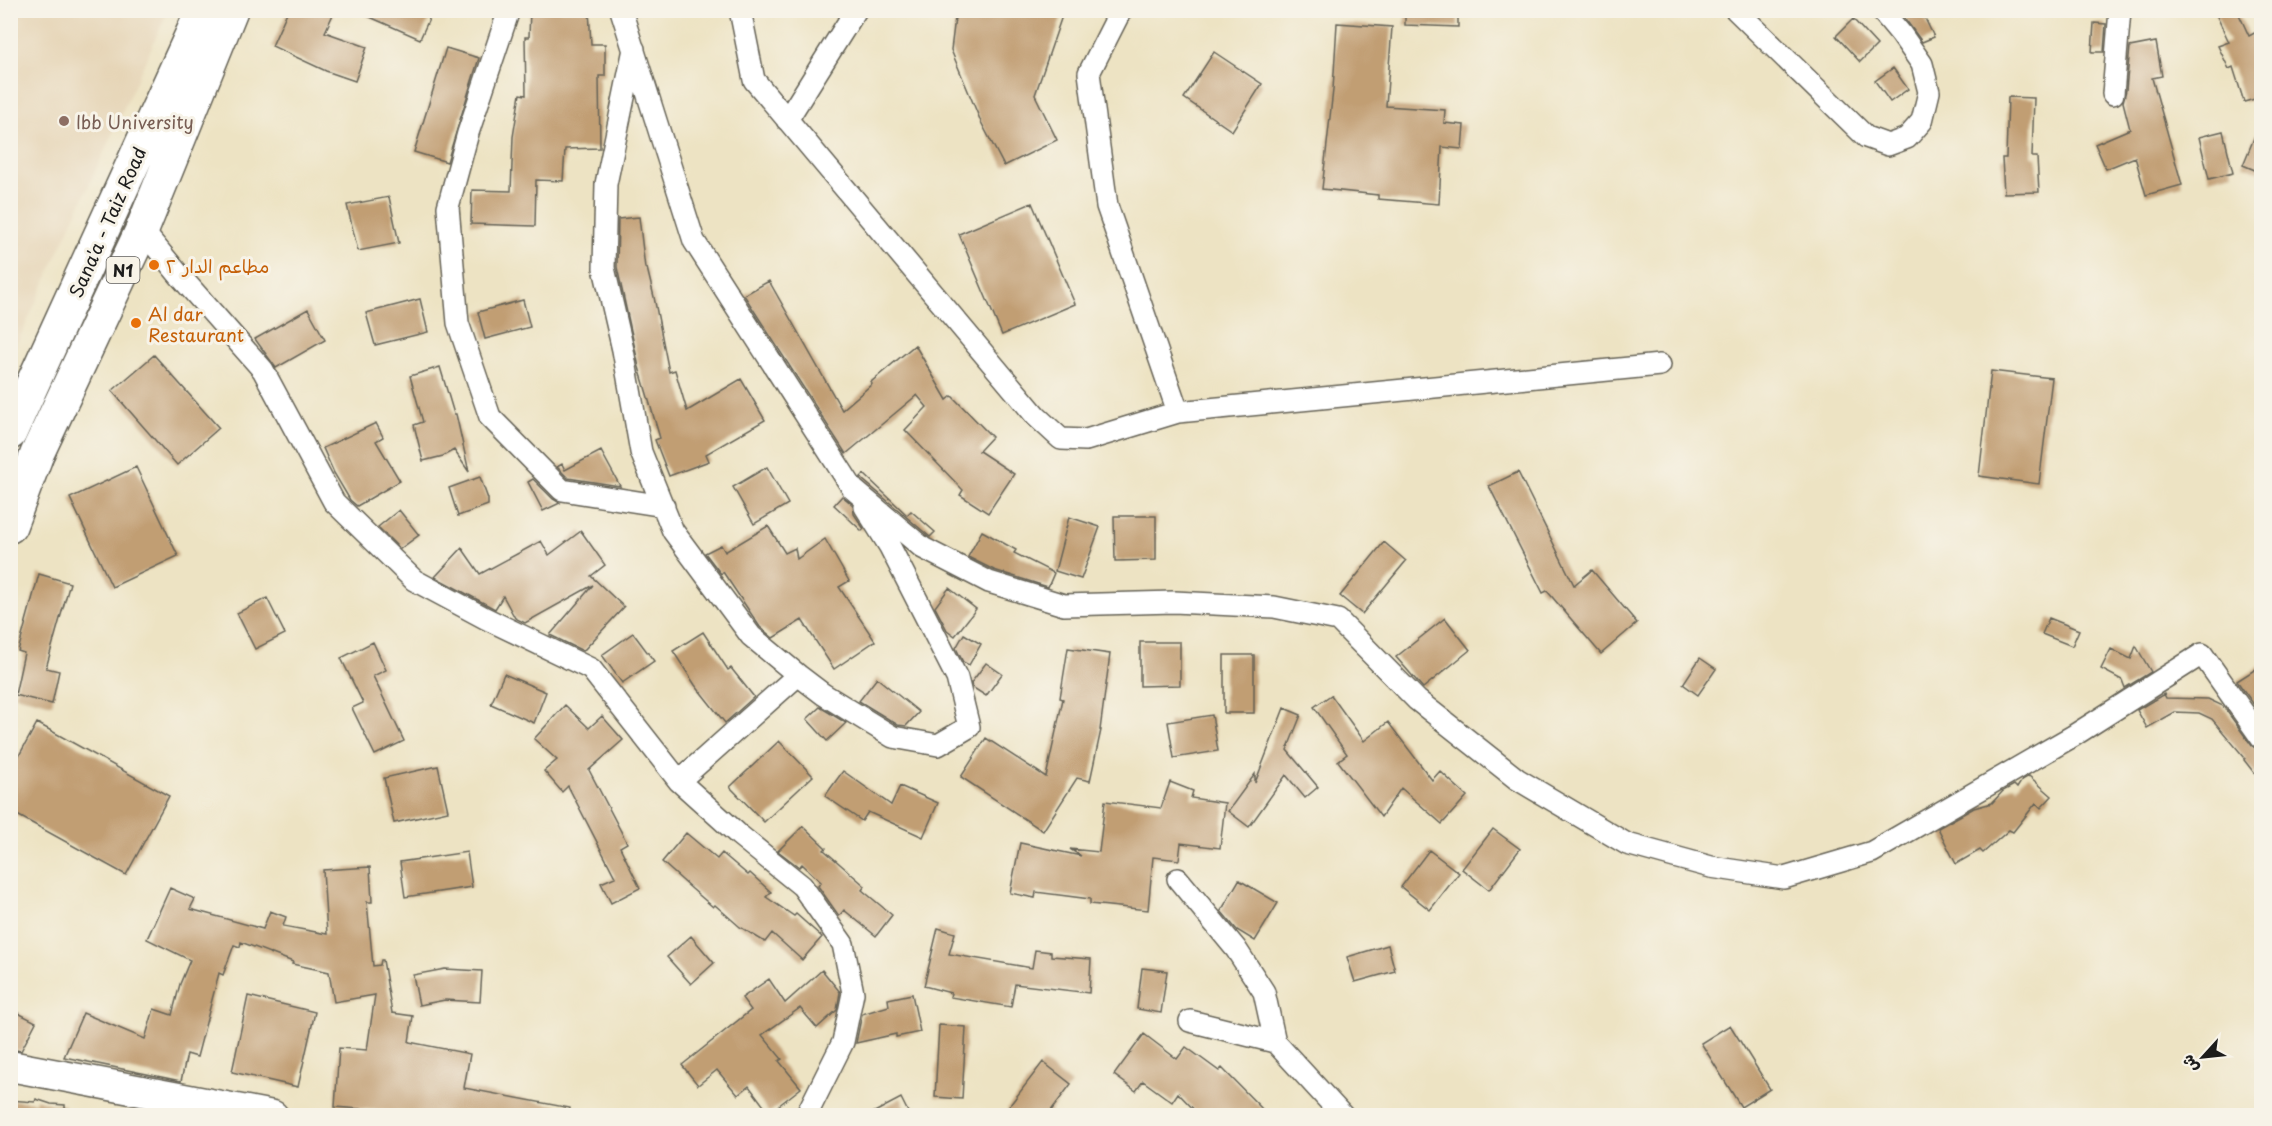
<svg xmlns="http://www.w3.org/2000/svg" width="2272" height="1126" font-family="'Playpen Sans','Playpen Sans Arabic',sans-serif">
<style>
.built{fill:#e6d5b7}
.building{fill:#c19e73}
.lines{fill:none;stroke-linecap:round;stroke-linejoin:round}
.street-casing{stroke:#656256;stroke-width:24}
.secondary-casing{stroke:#656256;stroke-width:33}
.highway-casing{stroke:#656256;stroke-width:36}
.street{stroke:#fff;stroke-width:21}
.secondary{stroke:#fff;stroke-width:30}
.highway{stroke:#fff;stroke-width:33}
.education-dot{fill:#8d6e63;stroke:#f7f3e8;stroke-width:2}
.food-dot{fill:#e8710a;stroke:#f7f3e8;stroke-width:2}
.labels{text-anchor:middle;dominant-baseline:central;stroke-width:6;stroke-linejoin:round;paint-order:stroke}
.shield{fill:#f7f3e8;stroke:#5e5c59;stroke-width:1.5}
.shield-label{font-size:16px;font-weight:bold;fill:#1c1c1c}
.education-label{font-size:18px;fill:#785e54;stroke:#f7f3e8;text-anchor:start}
.street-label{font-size:18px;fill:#1c1c1c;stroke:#f7f3e8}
.food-label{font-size:18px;fill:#c56008;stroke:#f7f3e8;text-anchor:start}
</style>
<rect width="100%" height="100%" fill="#f7f3e8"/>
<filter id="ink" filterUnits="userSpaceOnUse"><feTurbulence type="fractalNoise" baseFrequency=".0167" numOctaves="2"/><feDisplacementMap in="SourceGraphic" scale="12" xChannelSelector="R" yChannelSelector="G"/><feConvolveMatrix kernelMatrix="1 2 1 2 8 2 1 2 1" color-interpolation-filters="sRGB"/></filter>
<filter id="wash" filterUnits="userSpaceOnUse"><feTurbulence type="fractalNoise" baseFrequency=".008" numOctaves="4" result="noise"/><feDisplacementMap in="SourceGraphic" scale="24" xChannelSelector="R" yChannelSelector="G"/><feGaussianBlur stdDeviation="1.35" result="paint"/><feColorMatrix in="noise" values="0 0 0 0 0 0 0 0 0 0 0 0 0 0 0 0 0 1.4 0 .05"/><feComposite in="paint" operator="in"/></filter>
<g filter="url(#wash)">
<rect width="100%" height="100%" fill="#ede3c3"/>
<path class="built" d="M11,10l157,1 -157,346 -1,-346z"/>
<g id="blocks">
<path class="building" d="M288,10h47l-10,22 42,15 -12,34 -29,-10 -54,-25z
M354,10h79l-13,29z
M530,10h59l2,34h14v32h-6l1,72 -35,1 -2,32 -27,-1 -1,46 -64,-2 1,-34 39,1 2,-54 7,-43 6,1 -1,-58h4z
M956,10h108l-29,85 22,45 -53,26 -23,-44 -30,-72z
M1405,10h53v17l-53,-2z
M1914,10h7l13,27 -12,5 -19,-26z
M2214,10h23l12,26 13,-7v68l-18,5 -11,-35 -4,2 -11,-23 11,-4z
M1853,19l24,26 -17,17 -24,-26z
M1337,23l55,4 -6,79 59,4 -1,13 20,2 -2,24 -20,-2 -3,57 -61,-5v-4l-56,-6 11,-99z
M2094,23l12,1 -2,28h-12z
M2156,42l6,34 -10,2 30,107 -36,10 -11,-38 -29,12 -11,-25 35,-15 -7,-27 3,-12 4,-43z
M446,48l33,10 -32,104 -33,-10z
M1214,52l48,32 -30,47 -48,-33z
M1893,68l15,21 -18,13 -15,-21z
M2008,97l26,1 -2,59h5l2,35 -35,1 -2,-35h4z
M2261,121h1v52l-19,-8z
M2223,131l10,42 -24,6 -10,-42z
M389,197l10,46 -41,8 -11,-46z
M1032,203l43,101 -73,31 -43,-101z
M639,217l6,51h2l7,29 15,75 6,-2 12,41 54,-32 24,41 -59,34 3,7 -40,15 -14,-36 5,-2 -21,-71 -22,-100 1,-48z
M769,281l73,129 30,-26 -1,-2 44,-37 32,55 5,-4 40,41 -13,14 35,23 -26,39 -28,-18 3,-5 -58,-60 22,-23 -10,-12 -71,59 -102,-159z
M420,299l8,33 -53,13 -9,-32z
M523,300l7,27 -45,12 -7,-27z
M308,309l17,31 -49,28 -21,-29z
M154,355l65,73 -42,37 -65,-74z
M440,367l14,47h2l13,58 -15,-22 -11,6 -20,5 -9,-36 9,-3 -13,-46z
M1991,371l61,7 -13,106 -60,-8z
M376,423l7,14 -7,4 24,40 -43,25 -7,-6 -16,-27 -11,-25z
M601,451l19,35 -52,-8 -11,-11 5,-3 3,6z
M136,467l42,89 -66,31 -42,-89z
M767,467l21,37 -34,20 -21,-37z
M1518,472l56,113 18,-15 45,53 -36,31 -54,-63 -4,2 -54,-107z
M864,474l43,41 4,-4 24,21 -5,5 -67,-57 -2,-3z
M480,477l8,22v6l-30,11 -9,-28z
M533,479l20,20 7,4 -17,8 -15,-29z
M842,496l11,9 1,9 10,15 -2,2 -28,-26z
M399,510l20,25 -19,14 -22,-22z
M1114,516h42v44l-41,1z
M1069,517l31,10 -19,52 -26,-8z
M768,526l17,27 10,-5 2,11 28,-20 24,42 -10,6 36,54 -41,28 -32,-49 -29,18 -13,-11 -37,-55 -2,2 -16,-21 16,-8 4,7z
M581,531l24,34 -14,11 33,31 -41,44 -33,-16 43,-50 -68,38 -10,-5 -12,-22 -8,13 -60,-32 27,-29 18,26 61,-33 8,14z
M982,531l34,19 -2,3 40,20 -6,14 -54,-17 -26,-13z
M1384,542l22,19 -44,53 -22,-18z
M39,574l31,9 -24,85 13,3 -7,33 -37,-9 9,-42 -6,-2z
M949,588l27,21 -21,27 -8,-6 -12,-23z
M267,598l18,36 -30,15 -18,-36z
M1445,618l25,32 -47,38 -27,-31z
M2049,618l30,12 -7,16 -30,-12z
M703,632l25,38 3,-2 23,29 -29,26 -30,-38 -22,-34z
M633,633l21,28 -32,22 -20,-28z
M964,634l17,10 -12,21 -6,-3 -7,-14z
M373,642l13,28 -13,6 31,65 -29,14 -23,-47 11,-5 -22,-45z
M1140,642h40v43l-40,1z
M2136,646l15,26 -26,16 -3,-8 -21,-11 10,-20 20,10z
M1068,648l42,6 -10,76h1l-11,51 -13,-3 -34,53 -82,-54 25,-39 60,39 17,-78 -3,-1z
M1224,655h30v58h-30z
M1700,658l16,11 -18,26 -15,-11z
M986,663l16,11 -16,22 -14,-9 -1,-4z
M2262,665v51l-25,-35z
M504,674l42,18 -12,31 -43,-19z
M877,678l42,34 -13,14 -8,-1 -39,-24z
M2164,694l2,4 42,1 15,7 29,40 10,5v32l-18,-23 1,-2 -33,-39 -13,-6 -24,-1 -28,16 -10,-18z
M1331,695l33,46 24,-19 44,58 8,-9 27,25 -25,28 -41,-36 -20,29 -43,-56 9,-7 -33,-47z
M565,705l24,23 13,-12 21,24 -34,30 38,73 -7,4 20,41 -29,15 -10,-20 14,-6 -47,-91 -6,6 -18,-21 13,-11 -23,-21z
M820,707l26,16 -19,18 -20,-22z
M1284,708l17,7 -14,35 31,37 -13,11 -19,-23 -37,52 -21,-16 27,-37v9z
M1212,715l6,36 -44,7 -6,-36z
M37,723l132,73 -43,79 -116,-64v-39z
M779,741l34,35 -49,46 -34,-35z
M438,766l10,45 -54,12 -10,-45z
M843,771l48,34 9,-19 38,17 -15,34 -55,-25 -6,9 -37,-25z
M2029,776l23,20 -11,12 -5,-5 -23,29 -4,-2 -26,23 -3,-3 -24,14 -18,-36 36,-20 18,-5 11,-12 11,-6 3,3 5,-8z
M1170,782l23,9 -2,7 34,5 -5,45 -39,-5 -2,17 -26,-3 -5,53 -58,-6v-5l-54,-7 -1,6 -25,-5 10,-50 61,13 -11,-7 29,3 6,-51 56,7z
M803,826l23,22 -2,2 41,36 -3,4 30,25 -16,21 -32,-26 -5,6 -21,-30 3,-4 -19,-18 -3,3 -21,-16z
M1493,829l27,20 -31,41 -27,-21z
M686,833l31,26 5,-6 26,22 2,-2 21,19 -5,5 28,19 2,-2 26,23 -20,23 -30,-27 -7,9 -25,-15 -25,-22 -2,2 -21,-18 -30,-27z
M1429,850l30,23 -29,37 -29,-23z
M467,852l5,35 -67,10 -5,-35z
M370,867l2,35h-5l6,64 7,-1 1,-5h2l9,53 21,3 -4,26 61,12 -6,34 106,20 -1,8h-158v-3l-76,-6 4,-59 28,2 8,-55 -41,7 -5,-30 -37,-8 1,-2 -52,-20 -1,5 -6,-2 -11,30 -4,-2 -22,84 -10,-3 -6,27 -117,-24 19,-44 62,26 9,-30 18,6 8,-31 10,-24 -43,-21 23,-51 25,11 -5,10 73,20 7,-18 16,6 -3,9 44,8 -4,-64z
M1239,880l39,23 -23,38 -18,-11 -16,-19z
M938,928l17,5 -6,21 83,14 3,-18 16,2v4l40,3 -2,34 -74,-9 -4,23 -61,-10 1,-4 -27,-7z
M691,936l23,27 -23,21 -24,-27z
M1388,945l7,26 -40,11 -8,-25z
M1142,968l25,3 -6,42 -24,-4z
M445,969l37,2 -2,31 -35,-2 -26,5 -6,-30z
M822,970l18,22 -3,18 -20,18 -17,-20 -38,27 20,24 -3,2 22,27 -32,25 -20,-27 -11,9 -21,-25 -19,15 -16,-20 69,-55 -9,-12 27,-19 16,24z
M912,994l8,38 -24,5v-3l-40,9 6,-29 27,-8 -1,-7z
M248,996l67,16 -17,75 -66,-15z
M10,1009l26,13 -15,29 -11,-2z
M939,1025l27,2 -4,72 -27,-2z
M1730,1025l40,64 -29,18 -40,-64z
M1144,1034l33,25 9,-12 33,24 3,-3 47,48h-69l-22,-23 -6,9 -29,-21 -7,10 -22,-16z
M1043,1062l28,22 -24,32h-32l-8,-7z
M901,1098l9,18h-43z
M36,1099l15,5 14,1v3l14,5 -1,3h-68v-16l25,2z"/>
</g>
</g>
<g filter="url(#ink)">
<use href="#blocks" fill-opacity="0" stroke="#656256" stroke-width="1.5"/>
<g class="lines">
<g class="street-casing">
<path id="street" d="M509,10l-41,123 -20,74 10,116 32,94 72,73 102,16
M621,10l73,231 159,248 70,59 66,34 75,23 110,-3 100,5 64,13 79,80 100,79 110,65 84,23 73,11 88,-26 201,-116 129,-82 60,85
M740,10l14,70 282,336 25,23 25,1 92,-28 482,-47
M1121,10l-32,63 18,133 71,206
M1736,10l130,127 22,8 19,-7 15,-17 7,-29 -7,-28 -21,-30 -20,-24
M634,49l-28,135 -2,84 19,82 18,102 32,79 78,105 47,39 25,19 70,43 45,8 31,-18 -12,-49 -67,-131 -25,-40
M2113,94l7,-84
M787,120l69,-110
M142,230l38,46 83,94 71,132 80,78 71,38 106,51 88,112 60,54 63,51 41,58 10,49 -10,49 -37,74
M679,781l119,-106
M1178,879l58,70 28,43 11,50 68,74
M1190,1021l85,21"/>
</g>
<g class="secondary-casing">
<path id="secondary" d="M10,1066l263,50"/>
</g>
<g class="highway-casing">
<path id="highway" d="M10,433l193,-423
M10,526l27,-72 105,-224 89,-220"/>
</g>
<use href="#street" class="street"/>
<use href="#secondary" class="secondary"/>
<use href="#highway" class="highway"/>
</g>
</g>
<circle class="education-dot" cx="64" cy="121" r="6"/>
<g class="food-dot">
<circle cx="154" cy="265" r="6"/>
<circle cx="136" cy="323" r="6"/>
</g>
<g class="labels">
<rect class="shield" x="106.5" y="257" width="33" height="26" rx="4.5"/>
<g class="shield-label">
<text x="123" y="270">N1</text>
</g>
<g class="education-label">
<text x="76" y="121">Ibb University</text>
</g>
<g class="street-label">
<text transform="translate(107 222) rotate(-66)">Sana'a - Taiz Road</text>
</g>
<g class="food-label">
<text x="166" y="265">مطاعم الدار ٢</text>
<text x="148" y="313">Al dar<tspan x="148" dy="21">Restaurant</tspan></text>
</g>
</g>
<rect width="2272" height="1126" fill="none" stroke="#f7f3e8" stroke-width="36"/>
<g transform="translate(2203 1057) rotate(243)" stroke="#f7f3e8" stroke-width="4.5" paint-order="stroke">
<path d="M0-4.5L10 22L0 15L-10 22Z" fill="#1c1c1c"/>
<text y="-9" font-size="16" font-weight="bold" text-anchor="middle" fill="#1c1c1c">ش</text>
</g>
</svg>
